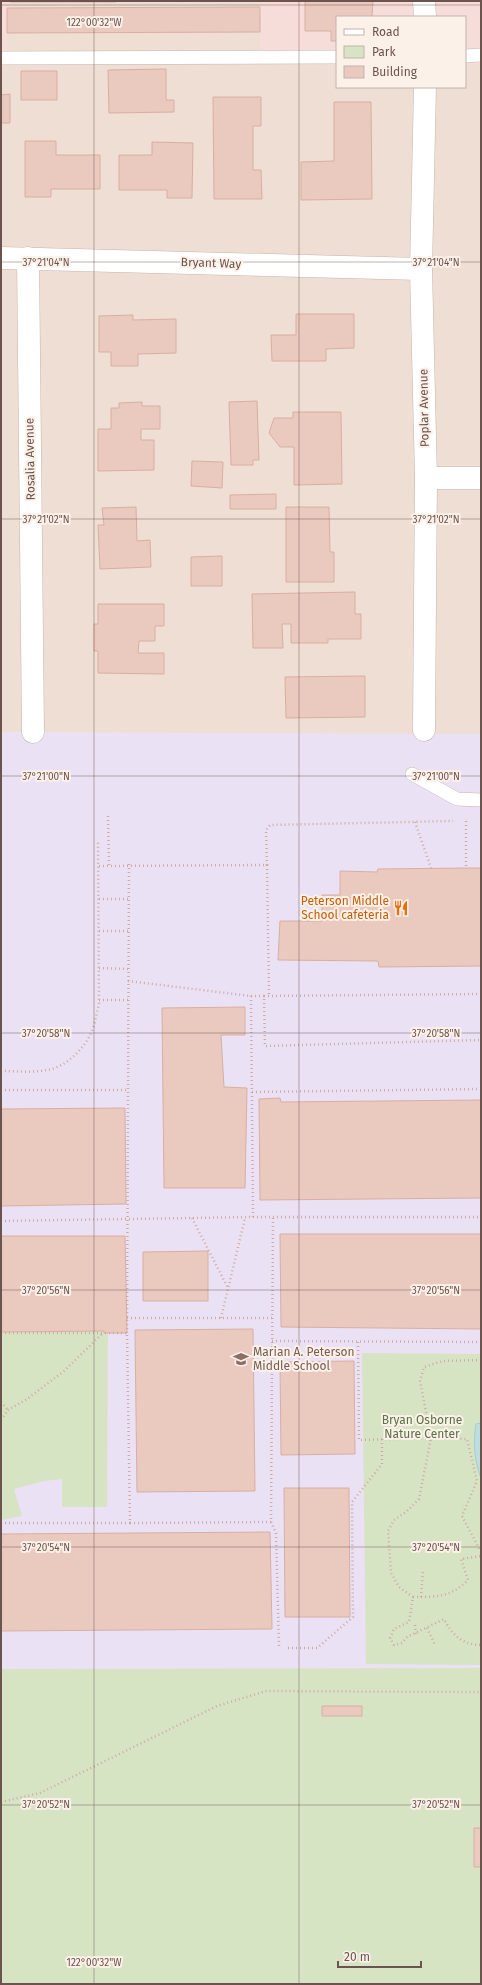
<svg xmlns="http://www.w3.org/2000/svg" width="482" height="1985" font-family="'Fira Sans',sans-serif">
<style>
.residential{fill:#efded3}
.commercial{fill:#f7ddd9}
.education{fill:#eae1f5}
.green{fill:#d7e4c4}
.water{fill:#bbdfde;stroke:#a3cfce}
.building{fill:#eac9bf;stroke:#daaea2}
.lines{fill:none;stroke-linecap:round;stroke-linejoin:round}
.service-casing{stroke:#c7b4ac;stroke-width:14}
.minor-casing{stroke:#c7b4ac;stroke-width:23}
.path{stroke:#ceaca3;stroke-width:2.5;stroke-dasharray:1 3;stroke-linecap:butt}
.service{stroke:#fff;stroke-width:13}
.minor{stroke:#fff;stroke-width:22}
.ticks{fill:none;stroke:#6d534d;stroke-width:1;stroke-opacity:0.45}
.labels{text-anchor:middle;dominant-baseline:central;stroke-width:4;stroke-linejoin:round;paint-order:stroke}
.street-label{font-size:12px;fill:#6d534d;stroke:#fcf1e9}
.food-label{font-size:12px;fill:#c56008;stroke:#fcf1e9;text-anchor:end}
.education-label{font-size:12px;fill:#785e54;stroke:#fcf1e9;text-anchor:start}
.park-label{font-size:12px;fill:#5b7147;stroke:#fcf1e9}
.ticks-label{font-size:10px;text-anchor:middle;fill:#6d534d;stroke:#fcf1e9;stroke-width:4;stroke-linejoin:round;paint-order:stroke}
</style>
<rect width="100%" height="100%" fill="#f8ede4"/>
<path class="residential" d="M7,1h253l2,63h75v23h128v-23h16v1920h-480v-1919h6z"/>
<path class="commercial" d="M1,1h6v64h-6z
M260,1h221v63h-16v-47h-128v47h-75z"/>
<path class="education" d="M1,732l480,2v1250h-480z"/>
<path class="green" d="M108,1329l-1,178h-45v-28l-18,2 -30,8 8,27 -21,4v-190z
M362,1353l119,1v311l-115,-1z
M481,1668v316h-480v-315z"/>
<path class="water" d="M481,1423v55c-7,-18 -8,-36 -5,-54z"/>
<path class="building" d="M10,1h106v1h-106z
M305,1h68l-1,16h-35v24h-6v-10h-26z
M260,7v25l-253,1v-25z
M166,69v31h8v12l-65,1 -1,-43z
M21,71h36v29h-36z
M10,94v29h-9v-28z
M213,97h48v29h-8v44h8l1,29h-48z
M334,102h37l1,97 -71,1v-38l33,-1z
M25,141h31v14h44v34h-49v8h-26z
M152,142l41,1 -1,55h-25v-8h-48v-35h33z
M296,314h58v34l-28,1v12h-54l-1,-26h25z
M133,315v5l43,-1v34l-38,1v12h-27v-14h-12v-36z
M257,401l2,59h-6v5h-22l-2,-63z
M142,402v4h18v23h-19v11h13v30l-56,1v-42h13v-21h8v-5z
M293,412h48l1,72 -48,1v-38h-14l-11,-14 5,-15h19z
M192,461l31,1 -1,26 -31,-2z
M276,494v15h-46v-14z
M136,507l1,34 13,-1 1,27 -51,2 -2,-44h6l-2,-17z
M286,507h43l1,45h4v30h-48z
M222,556v30h-31v-29z
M355,592v22h6v25h-33v4h-37v-19h-9l1,24h-30l-1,-54z
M98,604h66v22h-9v15h-16l-1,12h26v21l-66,-1v-22h-4v-27h4z
M365,676v41l-79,1 -1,-41z
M466,868h15v98l-102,1 -1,-6 -100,-1 2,-39h42v-26h18v-24l37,1 1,-3z
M245,1007v28h-24l3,52 23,1 -2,100h-81l-2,-180z
M280,1098l1,4 200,-2v98l-221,2 -1,-101z
M125,1108l1,96 -125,2v-97z
M280,1234h201v95l-200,-2z
M1,1236h124l2,97h-23v-2l-103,1z
M208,1251v50h-65v-49z
M253,1329l2,162 -118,1 -2,-162z
M354,1361l1,93 -74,1 -1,-93z
M284,1488h65l1,129h-65z
M270,1532l2,97 -271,2v-97z
M322,1706h40v10h-40z
M474,1828h7v39h-7z"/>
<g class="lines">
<g class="service-casing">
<path id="service" d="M465,56l16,-1
M1,58l336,-1
M412,774l45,25 24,1"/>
</g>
<g class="minor-casing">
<path id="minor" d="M424,1l1,16
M1,258l420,11
M28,258l5,474
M426,478h55
M424,730l2,-252 -5,-209 4,-182"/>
</g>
<path class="path" d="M108,816l1,50
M466,821v47
M415,822l16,46
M267,865l2,131
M99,866l168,-1 -1,-35 4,-5 183,-4
M99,899h30
M99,931h30
M99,968l30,1
M128,981l123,15 2,221
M481,994l-217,2 1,50 216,-6
M251,996h13
M99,1000h30
M1,1071c15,0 32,2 46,-1 21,-3 42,-26 47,-45 2,-7 3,-14 5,-21l-1,-162
M1,1090h127
M252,1092l229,-3
M192,1218l36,70
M1,1221l252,-4h228
M127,1318h145
M221,1318l24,-100
M1,1333h126l3,190h-129
M127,1333l2,-471
M272,1341l209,1
M358,1342l1,98 72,-2 -12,61 -13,13 -12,8 -6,11 3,42 8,14 14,10 -4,25 -15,7 -4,9 4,7 8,-2 5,-6 37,-18c8,16 19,26 37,26
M481,1360l-38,1 -19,6 -4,14 11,57 36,1 10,42 -15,35 19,36
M1,1402l7,8
M1,1420l7,-10 19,-11 37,-28 38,-37
M271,1522l5,11 3,115
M130,1523l141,-1 2,-305
M413,1597c24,0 38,0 55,-17l-7,-21 20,-3
M421,1597l2,-27
M415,1625l1,9
M427,1628l8,17
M288,1648h29l36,-31 -1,-115 30,-38v-25
M1,1802l39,-9 177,-87 49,-15 215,1"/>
<use href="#service" class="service"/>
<use href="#minor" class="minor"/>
</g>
<path class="ticks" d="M94,1v1983M299,1v1983M1,5h480M1,262h480M1,519h480M1,776h480M1,1033h480M1,1290h480M1,1547h480M1,1805h480"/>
<defs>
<g id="restaurant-bare" transform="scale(1.2)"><path d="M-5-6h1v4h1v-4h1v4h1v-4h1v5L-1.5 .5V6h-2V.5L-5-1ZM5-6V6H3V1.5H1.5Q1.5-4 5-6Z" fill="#e8710a" stroke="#fcf1e9" stroke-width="2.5" paint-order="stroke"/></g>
<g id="school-bare" transform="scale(1.2)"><path d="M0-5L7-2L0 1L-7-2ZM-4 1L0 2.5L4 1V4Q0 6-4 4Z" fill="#8d6e63" stroke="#fcf1e9" stroke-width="2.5" paint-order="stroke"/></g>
</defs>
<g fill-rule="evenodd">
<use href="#restaurant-bare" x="401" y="908"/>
<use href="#school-bare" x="241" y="1359"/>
</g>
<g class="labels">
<g class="street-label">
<text transform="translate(211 263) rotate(2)">Bryant Way</text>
<text transform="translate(424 408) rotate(-91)">Poplar Avenue</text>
<text transform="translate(30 459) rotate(-91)">Rosalia Avenue</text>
</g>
<g class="food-label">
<text x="389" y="901">Peterson Middle<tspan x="389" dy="14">School cafeteria</tspan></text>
</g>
<g class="education-label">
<text x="253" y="1352">Marian A. Peterson<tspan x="253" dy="14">Middle School</tspan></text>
</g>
<g class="park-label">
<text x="422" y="1420">Bryan Osborne<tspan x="422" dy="14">Nature Center</tspan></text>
</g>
</g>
<g class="ticks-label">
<text x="94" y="26">122°00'32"W</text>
<text x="46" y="266">37°21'04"N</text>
<text x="436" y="266">37°21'04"N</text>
<text x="46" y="523">37°21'02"N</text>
<text x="436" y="523">37°21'02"N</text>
<text x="46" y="780">37°21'00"N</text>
<text x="436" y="780">37°21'00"N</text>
<text x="46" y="1037">37°20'58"N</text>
<text x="436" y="1037">37°20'58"N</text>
<text x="46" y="1294">37°20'56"N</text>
<text x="436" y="1294">37°20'56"N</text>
<text x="46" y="1551">37°20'54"N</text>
<text x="436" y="1551">37°20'54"N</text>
<text x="46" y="1808">37°20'52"N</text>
<text x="436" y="1808">37°20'52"N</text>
<text x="94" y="1966">122°00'32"W</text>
</g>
<rect width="482" height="1985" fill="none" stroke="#6d534d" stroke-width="4"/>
<rect x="336" y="16" width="130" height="72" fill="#fcf1e9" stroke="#c3b2ab"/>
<rect x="344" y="29" width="20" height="6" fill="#ffffff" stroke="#c3b2ab"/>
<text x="372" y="36" font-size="12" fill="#6d534d">Road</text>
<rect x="344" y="46" width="20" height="12" fill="#d7e4c4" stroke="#c3b2ab"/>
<text x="372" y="56" font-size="12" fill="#6d534d">Park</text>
<rect x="344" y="66" width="20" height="12" fill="#eac9bf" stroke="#c3b2ab"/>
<text x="372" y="76" font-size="12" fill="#6d534d">Building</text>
<path d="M338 1961v6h83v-6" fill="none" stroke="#6d534d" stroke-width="2"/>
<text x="344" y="1961" font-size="12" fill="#6d534d" stroke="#fcf1e9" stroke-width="3" paint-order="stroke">20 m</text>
</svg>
